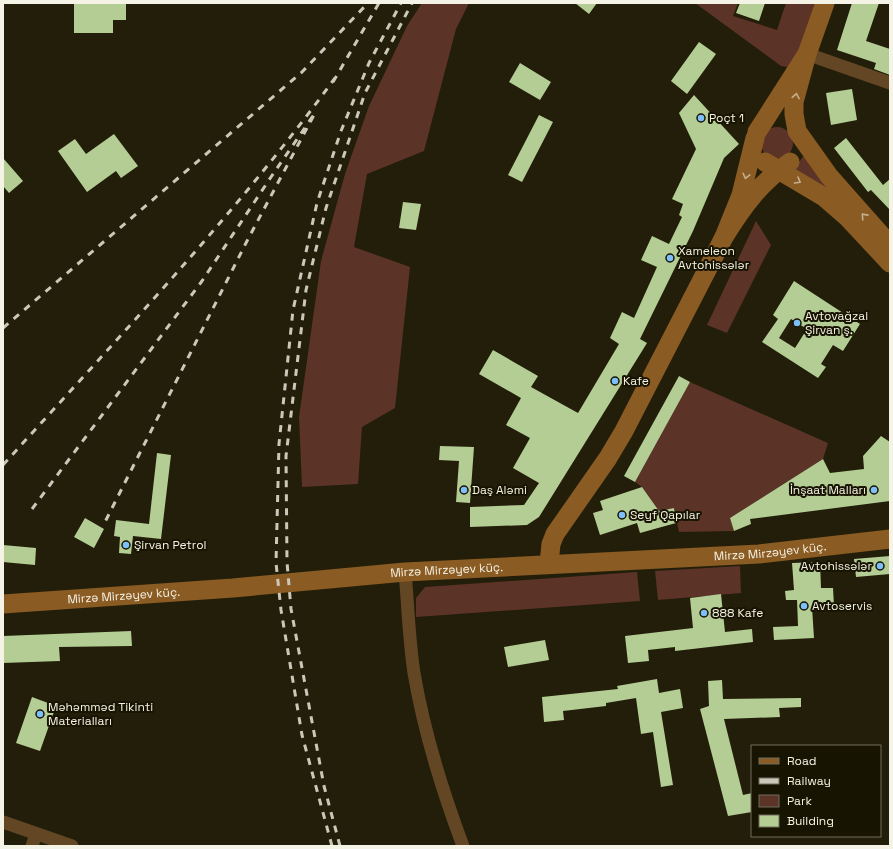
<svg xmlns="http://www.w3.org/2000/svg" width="893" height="849" font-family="'Space Grotesk',sans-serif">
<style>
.green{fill:#5b3327}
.building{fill:#b4cd95;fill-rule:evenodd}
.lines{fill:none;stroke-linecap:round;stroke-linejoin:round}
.minor{stroke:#634624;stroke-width:13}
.secondary{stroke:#8a5b22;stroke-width:19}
.rail{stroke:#cbc8ba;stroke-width:3;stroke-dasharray:7 7;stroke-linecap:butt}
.oneway{stroke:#c5af8e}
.poi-dot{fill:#7ebef9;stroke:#181402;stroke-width:1.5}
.labels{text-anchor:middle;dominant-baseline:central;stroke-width:4;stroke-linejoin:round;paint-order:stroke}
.poi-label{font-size:12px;fill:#f5f3e6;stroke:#181402;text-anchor:start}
.street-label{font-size:12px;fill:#f5f3e6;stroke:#181402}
</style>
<rect width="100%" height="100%" fill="#221e09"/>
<path class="green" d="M422,3h47l-13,26 -32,122 -57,23 -13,73 56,20 -15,141 -33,19 -4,57 -56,3 -3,-70 22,-156 24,-87 24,-68 38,-80z
M695,3h43l-5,13 44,14 9,-27h31l-14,44 -15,20 -7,-1z
M761 143a16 16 0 1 1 32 0a16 16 0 1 1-32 0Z
M805,154l38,48 -51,-31z
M756,221l15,24 -44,88 -20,-8z
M690,382l138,61 -5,16 -93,59 4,13 -55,1 -5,-24 -15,3 -17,-24 -7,-5z
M740,566l1,27 -83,7 -3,-29z
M637,572l3,29 -224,16v-19l9,-11z"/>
<path class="building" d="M74,3h52v17h-13v13h-39z
M575,3h22l-8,11z
M740,3h25l-6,18 -23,-8z
M852,3h27l-13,38 24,8v26l-16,-6 2,-6 -39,-13z
M699,42l17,12 -29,40 -16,-13z
M520,63l31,19 -11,18 -31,-18z
M852,89l5,31 -26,5 -5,-32z
M694,95l45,49 -15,14 -31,73 -53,108 7,4 -108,174 -12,8 -57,2v-20l54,-2 15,-22 -26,-15 17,-30 -24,-13 15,-27 -42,-24 14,-24 45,26 -7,11 47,26 41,-69 -9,-6 12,-26 12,6 23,-51 -16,-7 11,-24 17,8 13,-27 -3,-2 4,-11 -11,-5 24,-50 -17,-36z
M539,115l14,7 -31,60 -14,-7z
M114,134l24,32 -17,12 -5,-7 -29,21 -29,-41 17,-12 11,15z
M846,138l37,47 7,-6v31l-19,-20 -3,2 -34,-44z
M3,158l20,23 -14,12 -6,-7z
M403,202l18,2 -5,26 -17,-2z
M794,281l66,43 -17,27 -10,-6 -12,19 5,3 -8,11 -56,-36 16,-23 -5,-4zM791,319l16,10 -12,19 -16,-10z
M679,376l11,6 -55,100 -11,-6z
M881,436l9,6v59l-140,18 1,5 -17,7 -4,-13 93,-59 7,14 34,-4 -1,-13z
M440,446l34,1 -4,56 -14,-1 3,-41 -20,-1z
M157,453l14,2 -10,84 -28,-3 -2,18 -12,-1 1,-16 -6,-1 2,-16 33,4z
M642,487l17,24 15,-3 2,15 -36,10 -3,-10 -37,12 -7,-22 10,-3 -3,-9z
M85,518l19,11 -10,19 -20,-11z
M3,545l33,3 -1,17 -32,-3z
M890,556v18l-34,3 -2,-18z
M820,562l1,26h12l1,18 -22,1 2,31 -40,2 -1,-13 25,-1 -1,-26h-11l-1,-9 9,-1 -2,-27z
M721,594l4,38 27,-3 1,13 -78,9v-4l-27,3 1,11 -21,2 -3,-27 68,-8 -3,-30z
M131,631l1,15 -73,1 1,14 -57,2v-27z
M545,640l4,20 -41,7 -4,-20z
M657,679l2,14 21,-4 3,19 -22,4 12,73 -12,2 -8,-55 -12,2 -5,-36 -30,5v3l-43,5 1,9 -20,2 -2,-25 76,-8 -1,-3z
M722,680l1,19 78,-1v9l-22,1 1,9 -56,2 19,76 9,-2v19l-24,4 -28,-107 9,-3 -1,-25z
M32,697l24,9 -16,45 -24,-8z"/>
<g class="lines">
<path class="minor" d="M807,54l83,29
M405,572c3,34 4,68 9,101 10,59 28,117 49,173
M3,822l69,24
M32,846l4,-12"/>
<g class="secondary">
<path d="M807,54l18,-51"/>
<path d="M757,132l50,-78 -13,48v12l3,17 32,45 61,69"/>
<path d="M755,138l-14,57 -17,42c19,-31 36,-54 66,-75"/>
<path d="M765,162l59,35 23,20 43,46"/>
<path d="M549,564l2,-20 4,-10 53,-76 16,-27 100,-194"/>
<path id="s1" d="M3,604l230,-16 172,-16 354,-18 131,-15"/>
</g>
<path class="rail" d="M333,82l46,-79
M3,328l299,-256 66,-69
M3,465c114,-126 232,-250 332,-387
M32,509l170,-228 69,-104 44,-64 -68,128 -142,281
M332,846l-30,-111 -21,-125 -5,-47 3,-119 14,-134 24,-107 24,-72 28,-68 32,-60
M340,846l-16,-60 -33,-177 -4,-47 -1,-106 20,-166 20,-82 39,-115 47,-90"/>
</g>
<defs><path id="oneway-chevron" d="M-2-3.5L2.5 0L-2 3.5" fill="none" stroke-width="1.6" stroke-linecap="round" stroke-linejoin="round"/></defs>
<g class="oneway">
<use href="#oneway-chevron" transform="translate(796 96) rotate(-80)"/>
<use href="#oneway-chevron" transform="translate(746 176) rotate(104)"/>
<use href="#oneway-chevron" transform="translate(798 181) rotate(30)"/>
<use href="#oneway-chevron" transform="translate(864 216) rotate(-132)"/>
</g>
<g class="poi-dot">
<circle cx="701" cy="118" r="4"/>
<circle cx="670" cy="258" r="4"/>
<circle cx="797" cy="323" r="4"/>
<circle cx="615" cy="381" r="4"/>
<circle cx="464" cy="490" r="4"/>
<circle cx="874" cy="490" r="4"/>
<circle cx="622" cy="515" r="4"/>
<circle cx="126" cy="545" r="4"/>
<circle cx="880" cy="566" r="4"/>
<circle cx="804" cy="606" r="4"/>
<circle cx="704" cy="613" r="4"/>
<circle cx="40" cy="714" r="4"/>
</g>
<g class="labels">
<g class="poi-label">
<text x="709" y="118">Poçt 1</text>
<text x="678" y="251">Xameleon<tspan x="678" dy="14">Avtohissələr</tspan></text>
<text x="805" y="316">Avtovağzal<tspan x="805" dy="14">Şirvan ş.</tspan></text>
<text x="623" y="381">Kafe</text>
<text x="472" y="490">Daş Aləmi</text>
<text x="866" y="490" text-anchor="end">İnşaat Malları</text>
<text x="630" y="515">Seyf Qapılar</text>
<text x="134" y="545">Şirvan Petrol</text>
<text x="872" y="566" text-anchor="end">Avtohissələr</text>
<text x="812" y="606">Avtoservis</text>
<text x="712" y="613">888 Kafe</text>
<text x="48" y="707">Məhəmməd Tikinti<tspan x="48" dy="14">Materialları</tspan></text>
</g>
<g class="street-label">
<text stroke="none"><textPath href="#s1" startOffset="769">Mirzə Mirzəyev küç.</textPath></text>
<text stroke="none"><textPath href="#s1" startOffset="445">Mirzə Mirzəyev küç.</textPath></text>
<text stroke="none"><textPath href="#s1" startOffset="121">Mirzə Mirzəyev küç.</textPath></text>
</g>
</g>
<rect width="893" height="849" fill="none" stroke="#f5f3e6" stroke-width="8"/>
<rect x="751" y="745" width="130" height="92" fill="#181402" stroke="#706d5d"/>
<rect x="759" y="758" width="20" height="6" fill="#8a5b22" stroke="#706d5d"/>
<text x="787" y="765" font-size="12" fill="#f5f3e6">Road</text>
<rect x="759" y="778" width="20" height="6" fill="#cbc8ba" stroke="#706d5d"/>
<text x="787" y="785" font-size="12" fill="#f5f3e6">Railway</text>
<rect x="759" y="795" width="20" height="12" fill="#5b3327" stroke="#706d5d"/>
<text x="787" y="805" font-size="12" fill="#f5f3e6">Park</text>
<rect x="759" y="815" width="20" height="12" fill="#b4cd95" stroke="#706d5d"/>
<text x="787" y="825" font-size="12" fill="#f5f3e6">Building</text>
</svg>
